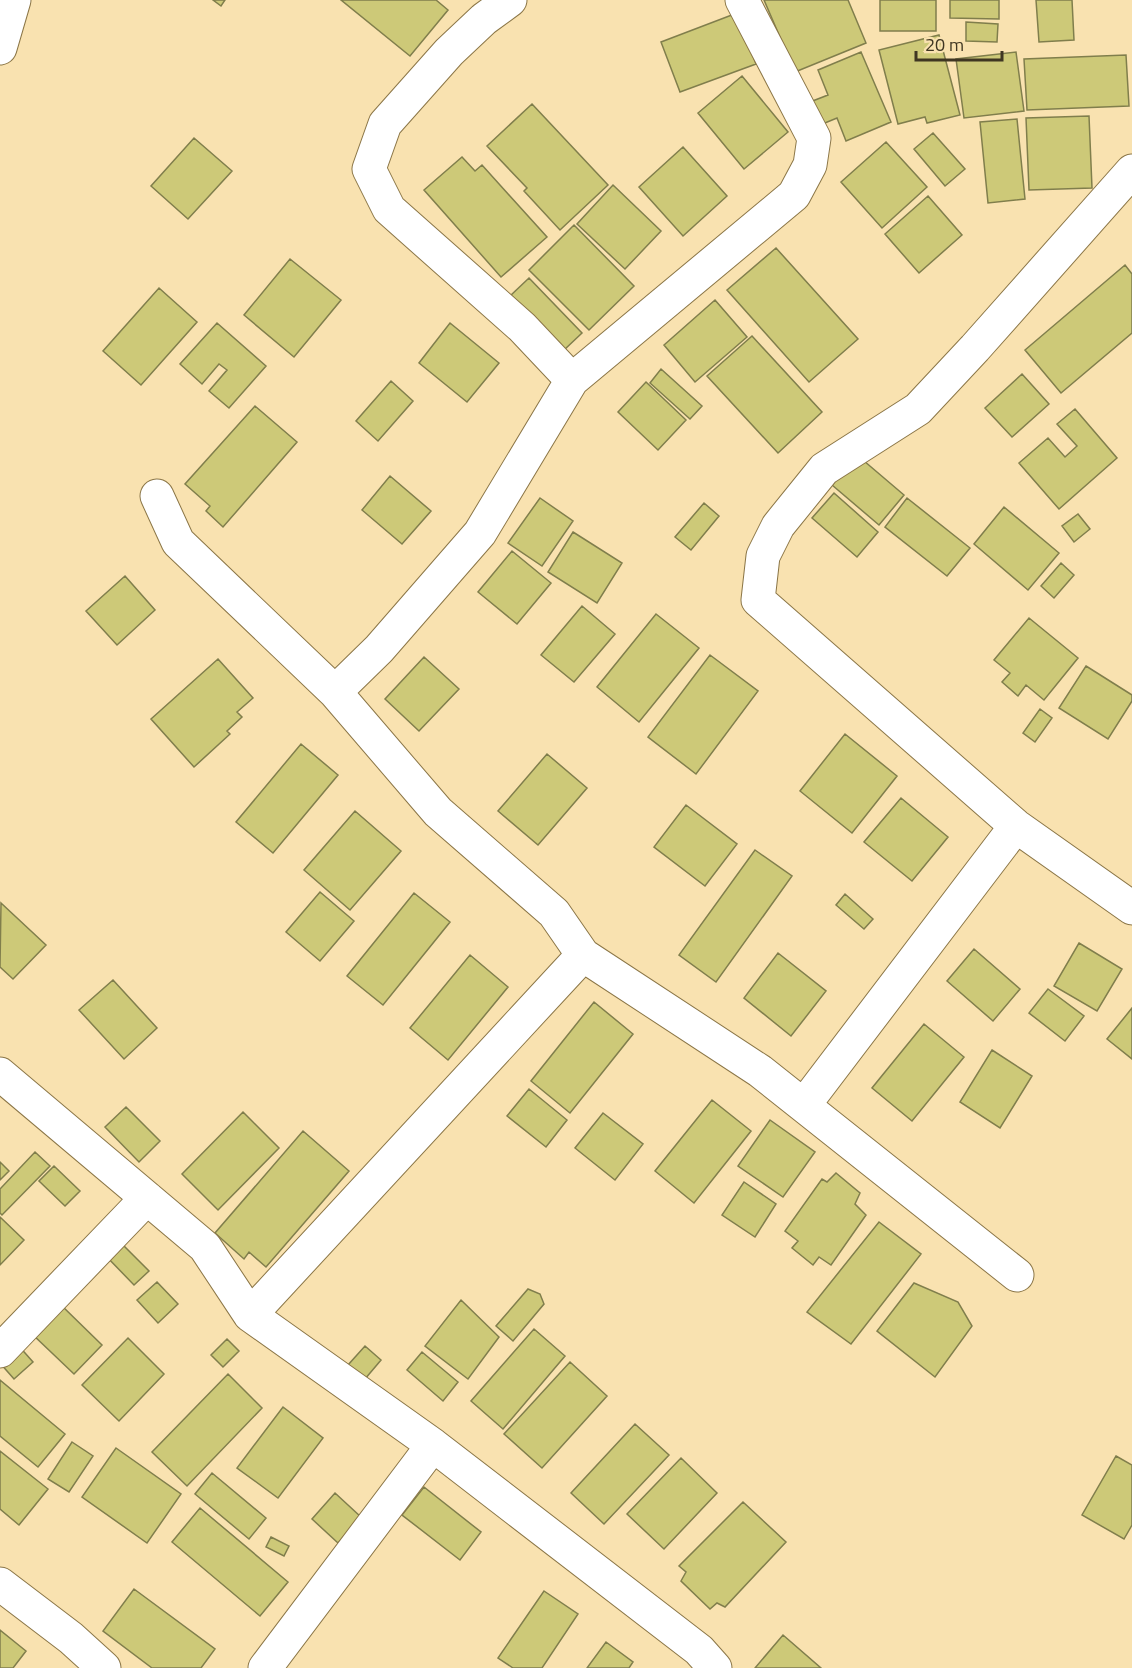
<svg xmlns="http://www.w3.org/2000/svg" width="1132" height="1668" font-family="'Titillium Web',sans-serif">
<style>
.building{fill:#cdc978;stroke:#807e4c;stroke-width:1.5}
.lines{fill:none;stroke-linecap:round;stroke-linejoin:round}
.minor-casing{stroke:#8b7647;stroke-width:35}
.minor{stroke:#fff;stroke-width:33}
</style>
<rect width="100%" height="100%" fill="#f9e2b0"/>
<path class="building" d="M213,0h12l-4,6z
M341,0h95l12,10 -38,46z
M764,0h84l18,43 -71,29z
M880,0h56v31h-56z
M950,0h49v19l-49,-1z
M1036,0h36l2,40 -35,2z
M737,13l19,51 -76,28 -19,-50z
M966,22l32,2 -1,18 -31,-1z
M939,35l21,80 -33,8 -2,-6 -27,7 -19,-74z
M861,52l30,70 -45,19 -9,-23 -17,7 -10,-23 18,-7 -10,-25z
M1016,52l8,59 -60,7 -8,-59z
M1126,55l3,51 -102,4 -3,-51z
M742,76l46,56 -44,37 -46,-56z
M532,104l76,81 -48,45 -36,-39 3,-3 -40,-42z
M1089,116l3,72 -63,2 -3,-72z
M1017,119l8,80 -37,4 -8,-81z
M933,133l32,36 -20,17 -31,-37z
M194,138l38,33 -44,48 -37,-33z
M886,142l41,45 -45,41 -41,-46z
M683,147l44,49 -44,40 -44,-49z
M462,157l13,14 7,-6 65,72 -46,40 -77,-87z
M613,185l48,46 -36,38 -48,-45z
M928,196l34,39 -43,38 -34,-39z
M574,225l60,61 -45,44 -60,-60z
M776,248l82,91 -49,43 -82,-92z
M290,259l51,41 -47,57 -50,-42z
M1125,265l7,9v59l-71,60 -36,-43z
M529,278l53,55 -19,18 -53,-55z
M159,288l38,34 -56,63 -38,-34z
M715,300l32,37 -52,45 -31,-37z
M217,323l49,43 -37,42 -20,-17 18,-21 -8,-6 -17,20 -22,-20z
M450,323l49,40 -32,39 -48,-39z
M752,336l70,76 -44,41 -71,-77z
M661,369l41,37 -12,13 -40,-36z
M1022,374l27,30 -37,33 -27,-29z
M391,381l22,20 -35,40 -22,-20z
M646,382l40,38 -28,30 -40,-38z
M255,406l42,36 -74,85 -17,-16 4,-5 -25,-22z
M1075,409l42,49 -58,51 -40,-46 29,-25 17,19 12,-11 -20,-22z
M857,455l47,40 -25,30 -47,-40z
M390,476l41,35 -29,33 -40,-34z
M834,493l44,39 -21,25 -45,-39z
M540,498l33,23 -31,45 -34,-23z
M907,498l63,50 -23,28 -62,-49z
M704,503l15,13 -28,34 -16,-13z
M1004,507l55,46 -31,37 -54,-46z
M1078,514l12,15 -16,13 -12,-16z
M573,532l49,31 -25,40 -49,-31z
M512,551l39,32 -34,41 -39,-32z
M1061,563l13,12 -20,23 -13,-12z
M125,576l30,34 -38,35 -31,-34z
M582,606l33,28 -41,48 -33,-27z
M656,614l43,34 -60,74 -42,-35z
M1029,618l49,40 -34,42 -18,-15 -8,11 -16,-14 8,-9 -16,-13z
M710,655l48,36 -62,83 -48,-37z
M424,657l35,32 -40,42 -34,-32z
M218,659l35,39 -16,14 5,5 -15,14 3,3 -36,33 -43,-48z
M1086,666l46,29v6l-24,38 -49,-31z
M1040,709l12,9 -17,24 -12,-9z
M845,734l52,42 -45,57 -52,-42z
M301,744l37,31 -65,78 -37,-31z
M547,754l40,34 -49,57 -40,-34z
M901,798l47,39 -36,44 -48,-39z
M686,805l51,39 -32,42 -51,-39z
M355,811l46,40 -51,59 -46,-40z
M755,850l37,26 -76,106 -37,-27z
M320,892l34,29 -34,40 -34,-29z
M414,893l36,29 -67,83 -36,-29z
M845,894l28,25 -9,10 -28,-24z
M1,903l45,42 -33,34 -13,-12z
M1079,943l43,26 -25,42 -43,-25z
M974,949l46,40 -27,32 -46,-40z
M778,953l48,38 -35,45 -47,-38z
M470,955l38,32 -60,73 -38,-32z
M113,980l44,48 -33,31 -45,-49z
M1048,989l36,27 -19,25 -36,-28z
M594,1002l39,32 -63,79 -39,-32z
M1132,1008v51l-25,-20z
M924,1024l40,33 -52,64 -40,-33z
M992,1050l40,26 -32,52 -40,-26z
M529,1089l38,31 -21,27 -39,-31z
M712,1100l39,31 -57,72 -39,-32z
M126,1107l34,34 -21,21 -34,-35z
M243,1112l36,36 -61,62 -36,-36z
M603,1113l40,31 -28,36 -40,-32z
M770,1120l45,32 -32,45 -45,-31z
M303,1131l46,40 -83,96 -17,-15 -5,7 -29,-26z
M35,1152l15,14 -48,49 -2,-2v-24z
M0,1162l9,9 -9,9z
M54,1166l26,25 -15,15 -26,-25z
M836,1173l24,20 -5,11 11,11 -35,50 -12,-8 -6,8 -21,-17 6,-7 -13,-10 37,-52 5,3z
M744,1182l32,22 -21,33 -33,-22z
M0,1217l24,23 -24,25z
M879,1222l42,32 -70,90 -44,-32z
M120,1242l29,29 -15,14 -29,-30z
M157,1282l21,22 -20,19 -21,-23z
M914,1283l44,19 14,24 -37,51 -58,-46z
M528,1289l12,5 4,10 -31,37 -17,-15z
M461,1300l38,37 -31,42 -43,-33z
M60,1304l42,41 -28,29 -43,-41z
M534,1329l31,27 -62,73 -32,-28z
M128,1338l36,36 -45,47 -37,-36z
M227,1339l12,12 -16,16 -12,-12z
M17,1344l16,18 -19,17 -14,-16z
M365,1346l16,14 -16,19 -17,-14z
M422,1352l36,30 -15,19 -36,-31z
M570,1362l37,34 -65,72 -38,-34z
M228,1374l34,34 -75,78 -35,-34z
M0,1380l65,54 -27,33 -38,-31z
M283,1407l40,31 -45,60 -41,-30z
M635,1424l34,31 -65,69 -33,-31z
M72,1442l21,14 -24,36 -21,-13z
M116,1448l65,46 -34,49 -65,-46z
M0,1451l48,38 -29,36 -19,-16z
M1116,1456l16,9v60l-8,14 -42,-24z
M681,1458l36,35 -53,56 -37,-35z
M212,1473l54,45 -17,21 -54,-45z
M424,1487l57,45 -21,28 -58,-45z
M335,1493l26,24 -23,26 -26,-24z
M743,1502l43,40 -61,65 -8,-4 -7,6 -29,-28 5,-9 -7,-6z
M200,1508l88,74 -28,34 -88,-74z
M271,1537l18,9 -5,10 -18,-9z
M134,1589l81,60 -14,19h-49l-49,-37z
M544,1591l34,23 -36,54h-29l-15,-10z
M0,1630l26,21 -13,17h-13z
M783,1635l38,33h-66z
M606,1642l27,20 -4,6h-42z"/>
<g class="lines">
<g class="minor-casing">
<path id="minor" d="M510,0l-26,19 -35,33 -64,72 -16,45 20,40 133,118 50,53
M0,48l14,-48
M1132,171l-157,177 -57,61 -94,60 -46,57 -15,30 -5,44 258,226 116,82
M157,496l21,46 157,150 103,120 116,101 29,42 177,116 257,204
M335,692l44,-43 101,-116 92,-153 222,-185 16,-30 4,-27 -72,-138
M0,1074l205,173 45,68 183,130 266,205 16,18
M804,1105l212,-279
M250,1315l333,-360
M0,1351l147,-153
M0,1584l71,54 33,30
M265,1668l168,-223"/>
</g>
<use href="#minor" class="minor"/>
</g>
<path d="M916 51v9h86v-9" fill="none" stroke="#3f3622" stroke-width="3"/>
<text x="925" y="51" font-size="18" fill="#3f3622" stroke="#f9e2b0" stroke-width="4.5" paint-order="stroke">20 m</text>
</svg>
